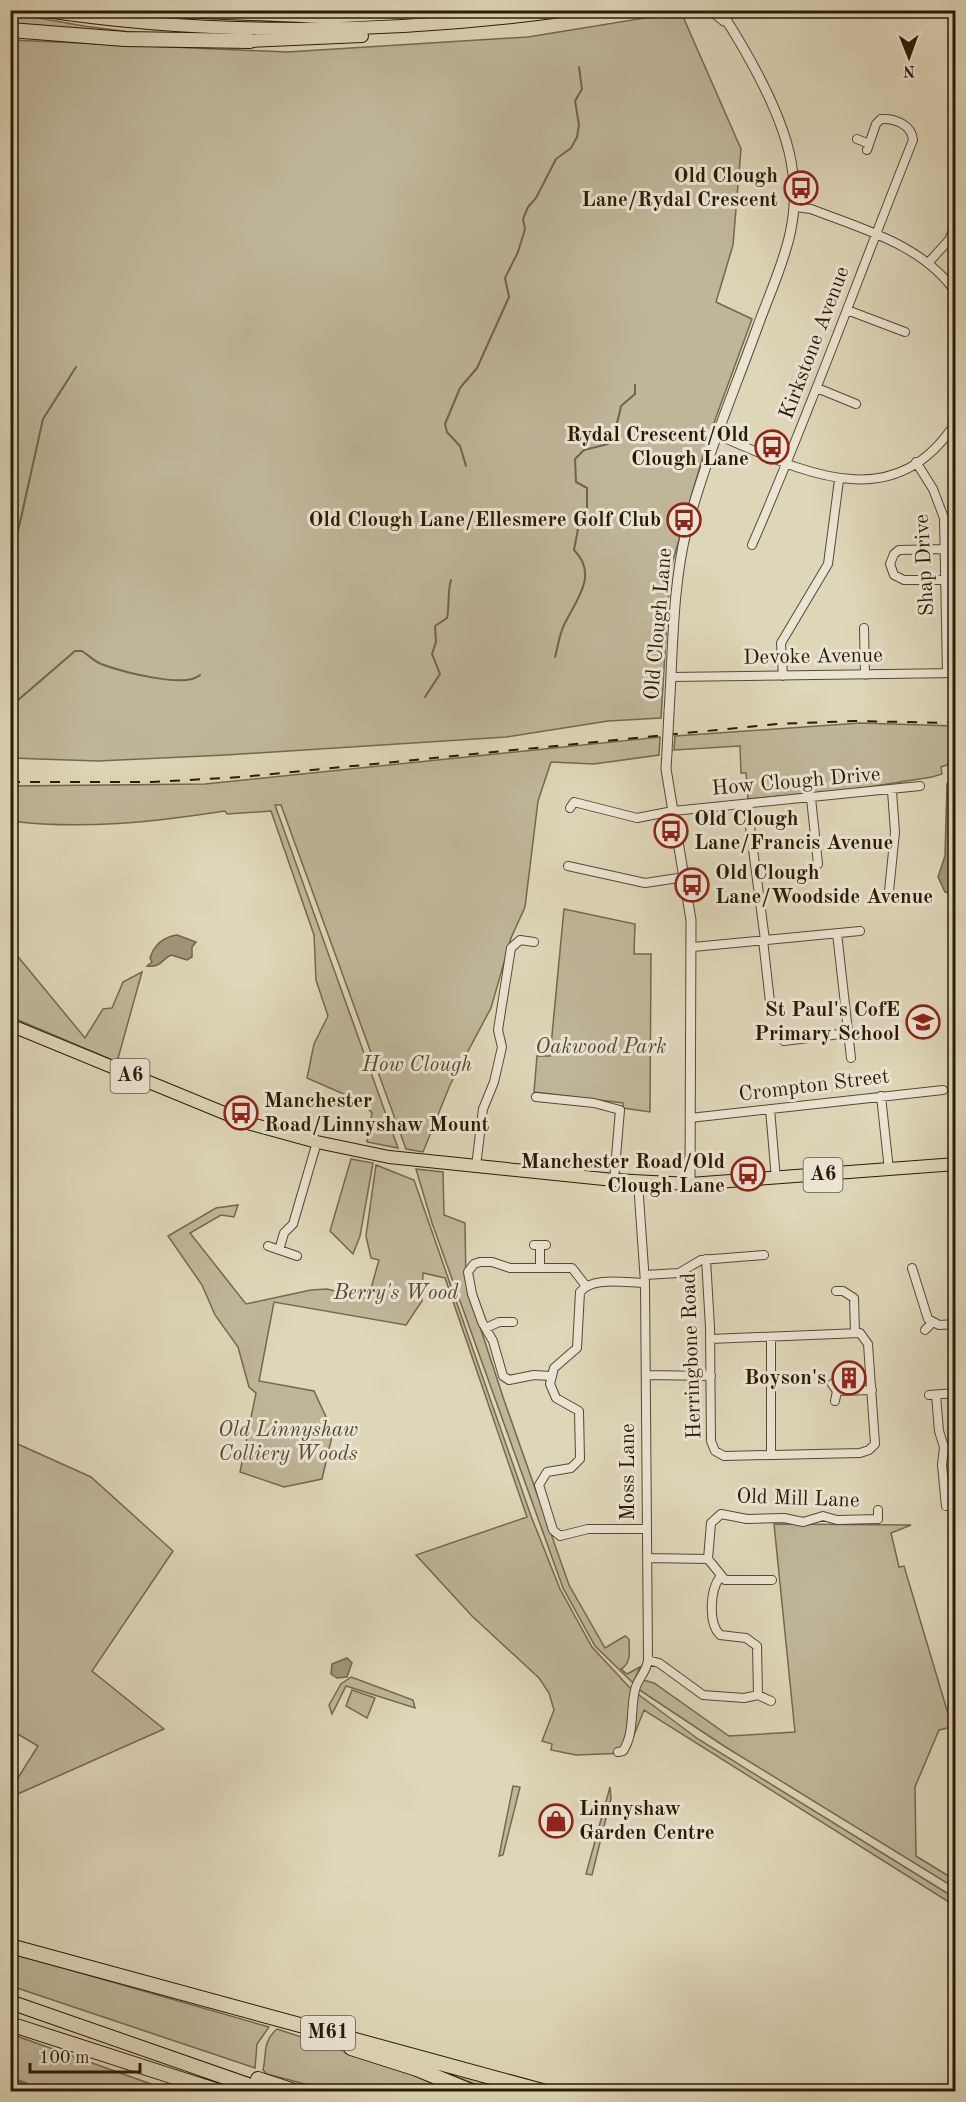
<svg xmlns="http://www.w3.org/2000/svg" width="966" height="2102" font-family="'Old Standard TT',serif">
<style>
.green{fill:#bfb69a;stroke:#74684e;stroke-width:1.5}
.water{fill:#a1967b;stroke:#71644b;stroke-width:1.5}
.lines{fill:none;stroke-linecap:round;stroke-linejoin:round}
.stream{stroke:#71644b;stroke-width:2}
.minor-casing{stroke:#574930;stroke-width:10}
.tertiary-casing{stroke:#574930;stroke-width:11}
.primary-casing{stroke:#2a1a03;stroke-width:14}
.trunk-casing{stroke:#2a1a03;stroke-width:14}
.motorway-casing{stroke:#2a1a03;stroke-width:16}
.minor{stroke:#eae4d2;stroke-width:8}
.tertiary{stroke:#eae4d2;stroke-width:9}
.primary{stroke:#ded6b9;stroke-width:12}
.trunk{stroke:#ded6b9;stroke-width:12}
.motorway{stroke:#ded6b9;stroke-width:14}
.rail{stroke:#2a1a03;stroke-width:2;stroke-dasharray:10 10;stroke-linecap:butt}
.tertiary-bridge-casing{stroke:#574930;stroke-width:11;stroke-linecap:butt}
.tertiary-bridge{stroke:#eae4d2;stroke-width:9}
.labels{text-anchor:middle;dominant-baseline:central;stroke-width:6;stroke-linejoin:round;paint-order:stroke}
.shield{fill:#eae4d2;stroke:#645741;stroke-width:1.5}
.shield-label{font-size:20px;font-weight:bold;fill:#2a1a03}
.poi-label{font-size:21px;font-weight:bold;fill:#2a1a03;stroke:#eae4d2;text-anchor:end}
.street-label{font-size:21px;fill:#2a1a03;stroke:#eae4d2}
.park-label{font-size:21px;font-style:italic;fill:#574930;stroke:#eae4d2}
</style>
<rect width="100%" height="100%" fill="#ded6b9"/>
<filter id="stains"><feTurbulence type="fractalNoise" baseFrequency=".00333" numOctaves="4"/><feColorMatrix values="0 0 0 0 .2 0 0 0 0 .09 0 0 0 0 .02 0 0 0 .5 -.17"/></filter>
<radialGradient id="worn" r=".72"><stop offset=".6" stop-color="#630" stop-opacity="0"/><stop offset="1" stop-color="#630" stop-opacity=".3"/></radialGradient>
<path class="green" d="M681,12l60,137 -8,96 -17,57 36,17 -44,120 -38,132 -9,147 -53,3 -102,16 -280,18 -128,6 -87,-3v-718l276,12 241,-15z
M10,13l74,13 77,10 -150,-10z
M860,723l95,3v36l-14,5 1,7 -10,3 -76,12 -108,10 -2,-26h-5l-1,-27 -66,4 1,-14z
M660,737l-1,18 -65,9 -43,-2 -13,39 -13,106 -14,31 -20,70 -41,77 -27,67 -17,-3 -125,-344h-6l123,343 -31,-6 5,-29 -10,-11 -55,-24 7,-34 14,-28 -12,-36 -2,-45 -43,-124 -44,3 -2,-3c-71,11 -143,19 -214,10v-35l194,-2z
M564,909l71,15 -1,30h17l-1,158 -27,-4v-5l-89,-11 3,-36h13z
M10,947l75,91 18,-29 9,-1 11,-26 19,-10 -25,90 -106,-45z
M351,1159l22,4 -13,73 -7,18 -23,-23z
M376,1165l38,15 117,336 29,73 32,58 39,42 67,50 257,159v8l-311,-196 -17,43 -51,2 -25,-5 1,-6 -10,-3 12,-31 -5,-17 -10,-15 -67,-62 -56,-61 111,-38 -82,-239 -22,-5 -1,28 -16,24 -132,-23 -15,79 55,10 19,41 -11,47 -38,8 -44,-15 16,-79 -7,-6 -11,-40 -23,-32 -13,-30 -34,-49 48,-28 22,-3 -4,12 -13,-2 -31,18 56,71 65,-14 16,-1 41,10 11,-39 -8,-2 -5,-22z
M416,1169l27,3 1,43 21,8 1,61 38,116 65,185 36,63 20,-12 4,3c0,11 3,24 -8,30l6,5 13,-7 -7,16 -38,-37 -32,-58 -131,-365z
M11,1441l80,36 82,74 -81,120 72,58 -153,68v-8l27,-43 -27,-16z
M774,1524l137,1 -20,8 8,34 5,-1 48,161 -13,3 -24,57 1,69 39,24v8l-231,-142 -86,-57 5,-9 11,3 75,53 66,-4z
M351,1677l62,23 2,8 -69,-22 -14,28 -3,-9 12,-21z
M352,1690l23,8 -8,20 -21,-12z
M513,1786l7,1 -17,68 -4,1z
M610,1787l1,11 -19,77 -6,-1z
M11,1953l258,74 -12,17 -2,24 -244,-82z
M277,2029l116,38 65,24h-127l-64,-17 -4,-4c4,-17 -1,-28 14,-41z
M11,2034l154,55 7,2h-126l-35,-14z
M442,2068l87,23h-37l-51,-20z"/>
<path class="water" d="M955,774v120l-10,-2 -7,-15 7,-21 2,-72z
M177,935l19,7 -4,5v10l-5,3 -16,-5c-9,4 -10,13 -24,11l5,-4 -2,-4c4,-13 14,-21 27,-23z
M347,1658l5,5 -5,14 -10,1 -6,-4 1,-10z"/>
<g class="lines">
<path class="stream" d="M466,466l-6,-20 -13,-14 -2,-8 15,-36 17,-20 32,-71 -4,-19 13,-26 7,-23 -2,-10 5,-12 8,-9 20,-39 15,-11 6,-11 2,-12 -4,-24 7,-12 -3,-22
M10,553l9,-26 24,-108 33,-52
M555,657c3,-10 4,-22 9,-32 12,-25 35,-50 10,-75l4,-21 9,-14v-27l-11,-6 -1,-23 9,-9 24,-6c6,-9 11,-28 13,-38l14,-12v-9
M425,697l15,-23 -8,-20 4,-12 -1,-16 12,-8c3,-14 0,-25 4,-38
M10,707l65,-56h7c6,4 12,10 19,13 19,7 84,25 99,11"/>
<g class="minor-casing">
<path id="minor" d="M857,139l12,5
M795,207l16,2c51,20 113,36 145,84
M929,262l20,-22 7,-17
M847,310l58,22
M817,388l39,16
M717,435c82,34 176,86 239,-13
M916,462l17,27 11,29 3,155
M752,545c58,-133 107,-270 161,-405 -1,-15 -18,-22 -32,-21l-5,5 -9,26
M946,580h-42l-10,-5 -4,-11 4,-10 5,-4 47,-1
M864,628l1,47
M783,676l-2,-33 47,-79 11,-84
M671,677l285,-4
M811,798l7,66
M747,804l18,136
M570,808l4,-6 63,16 36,-7 247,-25
M568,866l77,17 40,-6
M889,891l6,-59 -3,-41
M837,933l14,125
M763,940l7,62
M693,947l167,-16
M784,1041l64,-8
M881,1096l8,74
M536,1097l58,6 26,7 -6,70
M770,1109l6,70
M690,1118l253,-28
M951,1164l5,15
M476,1166l7,-57 11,-27 8,-35 -4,-17 13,-82 9,-8 14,2
M534,1245h12
M540,1245v23
M268,1246l29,10
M279,1250l5,-17 9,-9 24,-82
M706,1259l4,68 1,114 4,10 9,5 136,-3 9,-3 6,-6 -7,-100 -8,-11 -150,6
M912,1268l16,51 11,6 17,-1
M645,1275l34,-2 22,-13 63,-5
M645,1283c-18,0 -53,-7 -65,9l-3,56 -23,20 -4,16 6,14 23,13 1,48 -9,9 -24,4 -8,13 14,45 7,6 28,-7h59
M836,1291h7l11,7 1,34
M486,1328l13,-6h14
M925,1330l7,-7
M771,1337v118
M646,1375l65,1
M550,1376l-16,-1 -25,5 -6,-4 -10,-35 -11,-19 -10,-28 -4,-22 6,-8 6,-2h12l18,6h62l14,18
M832,1384l5,7 -2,10
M837,1391l35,-1
M929,1395l27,-2
M936,1395l3,36 5,16 -2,18 4,41
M945,1498l11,-1
M647,1558l61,1 17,21h47
M708,1559l3,-36 10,-9 26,5 37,-1 19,4 20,-6 14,4 41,-1v-9
M720,1577c-10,13 -12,46 0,58l26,3 11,8 1,49
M648,1660l11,3 44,32 41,3 14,-3 13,6
M618,1752l5,-1c12,-18 7,-41 12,-61 2,-11 12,-18 13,-30l-3,-377 -7,-101"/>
</g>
<g class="tertiary-casing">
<path id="tertiary" d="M710,10l14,11
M669,712c4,-60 3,-125 18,-184 18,-67 45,-132 69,-197 21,-59 48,-104 35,-170 -9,-48 -44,-109 -71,-151
M667,752l-1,17 25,151 -1,264"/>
</g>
<g class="primary-casing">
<path id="primary" d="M10,1025l241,99 66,18 72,15 225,23 76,4 266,-20"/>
</g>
<g class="trunk-casing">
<path id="trunk" d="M40,10c176,27 352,24 528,0
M154,10l171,7 133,-7
M250,41l112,-5"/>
</g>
<g class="motorway-casing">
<path id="motorway" d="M10,30l115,9 125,2
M10,1946l536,146
M10,2002l258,90
M10,2024l211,68
M351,2048l66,21 56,23
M258,2079l39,13
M10,2086l14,6"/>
</g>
<use href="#minor" class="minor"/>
<use href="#tertiary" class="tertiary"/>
<use href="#primary" class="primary"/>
<use href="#trunk" class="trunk"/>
<use href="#motorway" class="motorway"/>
<path class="rail" d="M10,782h142l90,-5 535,-53 77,-3 102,2"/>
<g class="tertiary-bridge-casing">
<path id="tertiary-bridge" d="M667,752l2,-40"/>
</g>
<use href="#tertiary-bridge" class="tertiary-bridge"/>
</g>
<defs>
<g id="bus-ring" transform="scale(1.725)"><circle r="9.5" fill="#eae4d2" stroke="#8f2418" stroke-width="1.5"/><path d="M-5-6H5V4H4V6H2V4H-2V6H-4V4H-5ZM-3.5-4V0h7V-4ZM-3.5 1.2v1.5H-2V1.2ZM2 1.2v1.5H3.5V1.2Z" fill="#8f2418"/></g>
<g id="school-ring" transform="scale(1.725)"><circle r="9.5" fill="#eae4d2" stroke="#8f2418" stroke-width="1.5"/><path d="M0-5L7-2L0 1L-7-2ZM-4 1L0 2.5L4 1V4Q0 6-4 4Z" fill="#8f2418"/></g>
<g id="building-ring" transform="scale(1.725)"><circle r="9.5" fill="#eae4d2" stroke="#8f2418" stroke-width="1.5"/><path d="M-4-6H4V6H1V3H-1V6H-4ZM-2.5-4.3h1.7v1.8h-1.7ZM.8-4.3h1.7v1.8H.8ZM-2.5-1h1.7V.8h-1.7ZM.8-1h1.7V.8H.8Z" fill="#8f2418"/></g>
<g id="shop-ring" transform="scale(1.725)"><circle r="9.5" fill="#eae4d2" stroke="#8f2418" stroke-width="1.5"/><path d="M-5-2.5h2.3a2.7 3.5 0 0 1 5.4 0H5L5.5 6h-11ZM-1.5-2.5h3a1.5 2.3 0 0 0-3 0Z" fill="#8f2418"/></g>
</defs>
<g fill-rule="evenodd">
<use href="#bus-ring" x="801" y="188"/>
<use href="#bus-ring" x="772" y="447"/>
<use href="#bus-ring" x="684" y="520"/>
<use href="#bus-ring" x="671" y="831"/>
<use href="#bus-ring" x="692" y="885"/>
<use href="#school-ring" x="923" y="1022"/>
<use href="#bus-ring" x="241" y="1113"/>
<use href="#bus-ring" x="748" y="1174"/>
<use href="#building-ring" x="849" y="1378"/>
<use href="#shop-ring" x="556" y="1821"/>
</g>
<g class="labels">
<g class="shield">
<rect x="110.5" y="1059" width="39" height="34" rx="4.5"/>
<rect x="803.5" y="1158" width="39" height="34" rx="4.5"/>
<rect x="301" y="2016" width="54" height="34" rx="4.5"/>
</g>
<g class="shield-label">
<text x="130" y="1076">A6</text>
<text x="823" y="1175">A6</text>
<text x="328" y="2033">M61</text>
</g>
<g class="poi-label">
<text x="778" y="176">Old Clough<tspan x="778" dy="24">Lane/Rydal Crescent</tspan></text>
<text x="749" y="435">Rydal Crescent/Old<tspan x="749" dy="24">Clough Lane</tspan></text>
<text x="661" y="520">Old Clough Lane/Ellesmere Golf Club</text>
<text x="694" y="819" text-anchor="start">Old Clough<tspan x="694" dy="24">Lane/Francis Avenue</tspan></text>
<text x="715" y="873" text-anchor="start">Old Clough<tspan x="715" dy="24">Lane/Woodside Avenue</tspan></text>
<text x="900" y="1010">St Paul's CofE<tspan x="900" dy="24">Primary School</tspan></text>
<text x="264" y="1101" text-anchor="start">Manchester<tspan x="264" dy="24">Road/Linnyshaw Mount</tspan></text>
<text x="725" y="1162">Manchester Road/Old<tspan x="725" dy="24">Clough Lane</tspan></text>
<text x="826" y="1378">Boyson's</text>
<text x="579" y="1809" text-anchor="start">Linnyshaw<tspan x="579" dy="24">Garden Centre</tspan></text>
</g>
<g class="street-label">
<text transform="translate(815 343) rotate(-69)">Kirkstone Avenue</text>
<text transform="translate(925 565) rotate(-93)">Shap Drive</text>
<text transform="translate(659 624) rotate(-85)">Old Clough Lane</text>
<text transform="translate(813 657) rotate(-1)">Devoke Avenue</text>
<text transform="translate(796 782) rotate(-5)">How Clough Drive</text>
<text transform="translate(814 1086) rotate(-7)">Crompton Street</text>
<text transform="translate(692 1356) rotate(-92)">Herringbone Road</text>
<text transform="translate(628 1472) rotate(-90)">Moss Lane</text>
<text transform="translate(798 1499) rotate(2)">Old Mill Lane</text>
</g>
<g class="park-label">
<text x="601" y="1047">Oakwood Park</text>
<text x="417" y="1065">How Clough</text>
<text x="396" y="1293">Berry's Wood</text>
<text x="288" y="1430">Old Linnyshaw<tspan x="288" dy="24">Colliery Woods</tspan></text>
</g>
</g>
<rect width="966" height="2102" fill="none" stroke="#ded6b9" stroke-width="36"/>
<rect x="12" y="12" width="942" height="2078" fill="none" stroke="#2a1a03" stroke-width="3"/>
<rect x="18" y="18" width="930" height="2066" fill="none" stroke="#2a1a03" stroke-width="1.5"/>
<g transform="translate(909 57) rotate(179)" stroke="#eae4d2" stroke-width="4.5" paint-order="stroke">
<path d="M0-4.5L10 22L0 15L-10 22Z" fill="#2a1a03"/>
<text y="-9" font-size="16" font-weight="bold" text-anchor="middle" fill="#2a1a03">N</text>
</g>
<path d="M30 2063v9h110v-9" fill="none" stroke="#2a1a03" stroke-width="3"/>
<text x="39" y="2063" font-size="18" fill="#2a1a03" stroke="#eae4d2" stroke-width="4.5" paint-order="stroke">100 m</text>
<rect width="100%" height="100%" filter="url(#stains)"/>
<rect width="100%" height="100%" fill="url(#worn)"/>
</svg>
